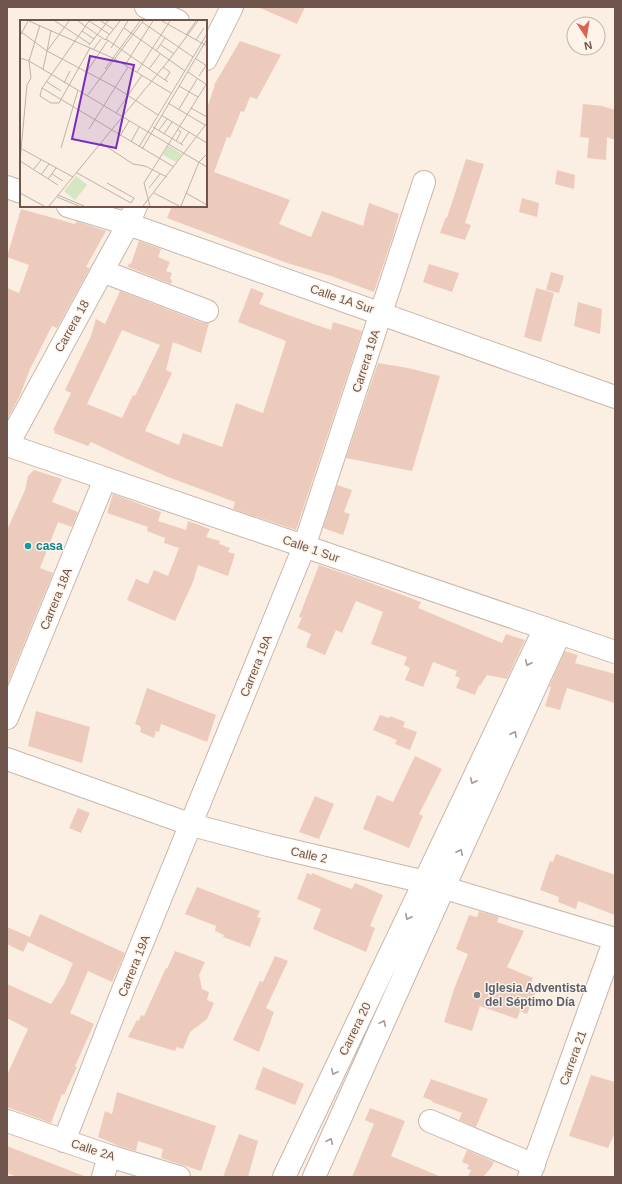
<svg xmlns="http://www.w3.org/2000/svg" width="622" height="1184" font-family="Arial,sans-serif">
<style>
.building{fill:#edcbbc;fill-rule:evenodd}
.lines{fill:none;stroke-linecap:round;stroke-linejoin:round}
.minor-casing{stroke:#c9b6aa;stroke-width:24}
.minor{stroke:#fff;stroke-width:22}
.oneway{stroke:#a99993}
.culture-dot{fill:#0f9aa8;stroke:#fdf3e8;stroke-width:1.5}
.worship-dot{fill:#6b7280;stroke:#fdf3e8;stroke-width:1.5}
.labels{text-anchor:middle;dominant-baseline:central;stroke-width:3;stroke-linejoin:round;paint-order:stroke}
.street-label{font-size:12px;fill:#6f554b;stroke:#fdf3e8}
.culture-label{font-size:12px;font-weight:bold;fill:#0d838f;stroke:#fdf3e8;text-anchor:start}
.worship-label{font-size:12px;font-weight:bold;fill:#5b616d;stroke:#fdf3e8;text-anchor:start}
.inset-road{fill:none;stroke:#c2b1a6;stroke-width:1}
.view{fill:#7b2cbf;fill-opacity:0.15;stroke:#7b2cbf;stroke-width:2}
.inset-edge{fill:none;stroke:#6f554b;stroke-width:2}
</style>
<rect width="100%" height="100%" fill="#faefe2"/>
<path class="building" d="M258,7h47l-8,17z
M240,41l41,14 -24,44 -7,-2 -6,15 -3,-1 -11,27 -3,-1 -13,35 76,28 -11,24 32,13 11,-26 41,15 6,-23 30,11 -6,22 -19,56 -43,-16 -44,-13 -120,-45 5,-12h34v-95l9,-26h-1z
M583,104l19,2 13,4v30l-8,-3 -1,23 -19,-2 2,-20 -9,-1z
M466,159l18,5 -19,59 6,2 -6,15 -25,-7 6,-16 1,1z
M557,170l18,5 -1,14 -19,-5z
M522,198l17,5 -2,14 -18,-5z
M21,209l54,15 1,-3 30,10 -20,36 4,1 -33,60 -5,-2 -22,43 -10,26 -13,25v-132l12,5 10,-28 -22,-8z
M139,241l22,8 -3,8 12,5 -4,9 6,2 -2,6 2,1 -1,4 -43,-17 1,-4 2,1z
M429,264l30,9 -7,19 -29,-10z
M551,272l13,4 -5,17 -13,-3z
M251,288l13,5 -5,11 29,11 43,15 2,-8 29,9 -66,199 -63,-21 2,-7 -67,-25 -41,-18 -36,-17 -3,4 -34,-13 1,-2 -2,-1 18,-37 -6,-3 26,-54 5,-17 9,5 15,-33 83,32h6l-8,30 -28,-11 -7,28 6,3 -27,58 34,14 4,-12 39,14 14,-44 27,10 23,-72 -48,-19zM122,330l38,15 -25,51 -2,-1 -11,23 -35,-14z
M536,288l18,5 -13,49 -17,-5z
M578,302l24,7 -2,25 -26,-8z
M378,363l30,5 32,8 -28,95 -66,-13z
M34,470l28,9 -10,23 26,10 -6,15 -14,-5 -18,46 13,5 -46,112v-155l18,-40 3,-14z
M337,485l15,5 -8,22 6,2 -7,21 -20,-7z
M113,494l48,18 -3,9 28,9 2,-9 22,8 -4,8 14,4 -1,3 11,4 -2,4 7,2 -7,22 -30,-11 -5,17 -18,39 -48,-21 9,-21 12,5 6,-14 14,6 11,-28 -15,-5 1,-5 -18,-7 1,-4 -41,-14z
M319,565l44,15 58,22 -3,6 84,35 4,-9 19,6 -18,39 -20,-4 -7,11 -1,-1 -4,10 -19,-7 4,-10 -5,-2 2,-5 -24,-9 -10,25 -18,-7 5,-12 -6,-3 3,-8 -36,-13 12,-32 -27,-11 -14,32 -6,-3 -11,25 -19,-8 5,-13 -14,-6 5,-10 -3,-1z
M565,651l13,4 -3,8 40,11v29l-48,-15 -7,22 -15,-4 6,-19h-2z
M147,688l69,27 -9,27 -46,-18 -2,8 -3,-1 -2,7 -14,-6 1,-4 -1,-1v-1l-5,-2z
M36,711l54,16 -8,36 -54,-17z
M380,715l9,3 1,-2 15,6 -2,5 14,5 -7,18 -15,-6 2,-4 -24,-10z
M415,756l27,13 -23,45 4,2 -14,32 -46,-19 14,-34 16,7z
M315,796l19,8 -15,35 -20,-7z
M78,808l12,5 -9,20 -12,-5z
M556,854l59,21v40l-37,-14 -2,8 -18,-7 1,-5 -19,-7 10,-29 3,1z
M307,873l5,2v-2l26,11 14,5 3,-6 28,12 -13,31 5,2 -9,24 -53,-23 8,-20 -24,-10z
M197,887l63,24 -3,6 4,1 -11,29 -27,-10 1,-2 -9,-4 1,-5 -31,-12z
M479,911l20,6 -2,5 27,9 -17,36 26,11 -4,10 7,3 -9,23 -7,-3 -3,8 -37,-13 -8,25 -28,-9 10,-33 14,-35 -12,-5 13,-34 8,2z
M40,914l85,39 -13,29 -24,-11 -18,42 24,11 -19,42 2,1 -13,28 -2,-1 -11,29 -44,-16v-32l21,-46 -21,-11v-34l44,20 13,-20 9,-21 -45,-21 -5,10 -16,-8v-17l23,10z
M175,951l30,11 -6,13 3,14 7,3 -2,8 7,3 -7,16 -17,13 -7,17 -6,-2 -2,4 -47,-14 9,-17 2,1 2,-6 3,1 22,-48 1,1z
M275,956l13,5 -22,47 8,4 -15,40 -26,-12 27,-59 3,1z
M263,1067l41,17 -9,21 -40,-16z
M591,1075l24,7v50l-7,16 -39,-12z
M431,1079l57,20 -12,28 -17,-7 3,-7 -30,-11 1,-1 -10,-4z
M117,1092l99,34 -15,45 -40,-13 2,-9 -25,-8 -2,10 -17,-5 -21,-9 7,-26 7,3z
M370,1108l35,13 -14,35 48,20v1h-87l22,-53 -9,-4z
M239,1134l19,7 -10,36h-25z
M7,1146l77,30 -1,1h-66l-10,-4z
M467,1150l27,12 -3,6 -8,9h-15l3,-7 -4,-1 2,-4 -7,-3z"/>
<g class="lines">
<g class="minor-casing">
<path id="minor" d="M146,7l32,14
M206,59l26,-52
M7,187l14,5
M68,206l60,18 487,173
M102,271l105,40
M7,445l608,207
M7,446l121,-222 8,-18
M7,718l98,-239
M7,759l185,66 76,20 157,37 190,57
M7,1121l102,35 70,21
M430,1121l104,44
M64,1141l59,-151 181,-443 120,-365
M103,1177l6,-21
M284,1177l261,-549
M314,1177l130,-290 116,-254
M529,1177l86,-238"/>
</g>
<use href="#minor" class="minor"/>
</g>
<defs><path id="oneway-chevron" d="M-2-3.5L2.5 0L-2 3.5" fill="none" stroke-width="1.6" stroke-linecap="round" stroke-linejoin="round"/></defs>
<g class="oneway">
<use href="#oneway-chevron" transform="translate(528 663) rotate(115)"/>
<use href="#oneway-chevron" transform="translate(514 734) rotate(-65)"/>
<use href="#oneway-chevron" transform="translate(473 781) rotate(115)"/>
<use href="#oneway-chevron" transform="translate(460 852) rotate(-65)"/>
<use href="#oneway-chevron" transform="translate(408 917) rotate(116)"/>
<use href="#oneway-chevron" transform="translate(383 1023) rotate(-66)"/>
<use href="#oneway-chevron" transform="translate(334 1072) rotate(116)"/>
<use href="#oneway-chevron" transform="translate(330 1141) rotate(-66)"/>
</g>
<circle class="culture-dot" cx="28" cy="546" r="4"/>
<circle class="worship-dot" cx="477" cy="995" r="4"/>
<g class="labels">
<g class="street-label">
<text transform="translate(342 299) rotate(19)">Calle 1A Sur</text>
<text transform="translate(72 326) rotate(-61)">Carrera 18</text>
<text transform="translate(366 361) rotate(-72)">Carrera 19A</text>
<text transform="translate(311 549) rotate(19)">Calle 1 Sur</text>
<text transform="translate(56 599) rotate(-68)">Carrera 18A</text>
<text transform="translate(256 666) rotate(-68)">Carrera 19A</text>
<text transform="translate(309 855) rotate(13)">Calle 2</text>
<text transform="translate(134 966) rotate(-68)">Carrera 19A</text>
<text transform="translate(355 1029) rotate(-64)">Carrera 20</text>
<text transform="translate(573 1058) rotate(-70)">Carrera 21</text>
<text transform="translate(93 1150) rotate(18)">Calle 2A</text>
</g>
<g class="culture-label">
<text x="36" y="546">casa</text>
</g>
<g class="worship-label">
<text x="485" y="988">Iglesia Adventista<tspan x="485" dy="14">del Séptimo Día</tspan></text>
</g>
</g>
<g transform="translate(20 20)">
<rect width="187" height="187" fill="#faefe2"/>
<path d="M148,125l14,9 -6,8 -13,-7zM56,156l11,9 -12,15 -11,-9z" fill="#d4e6c2"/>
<path class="inset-road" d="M9,1l86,38 56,34M35,1l35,23M58,1l27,19 15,-19M69,1l-47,67 -2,8 11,7h8l31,-55M69,1l20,13M81,1l12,8M142,1l45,25M122,2l51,35M104,8l61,43M0,11l27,20 68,36 43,28M62,11l12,8M166,15l10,-14M0,16l8,-15M86,19l62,43M176,20l8,-12M69,25l19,-24M141,25l13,9M91,28l17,-27M73,30l8,-11M27,31l4,-21M136,31l9,-13M0,38l9,3 178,106M176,39l11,7M105,45l28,-44M143,47l7,5 -5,8M23,49l4,-18 22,-30M85,49l35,-48M129,49l11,-15M117,52l33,-51M168,52l19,13M66,53l22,-33M179,56l8,-12M27,62l14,9M44,63l6,-12M159,66l19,11M22,68l132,79M67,76l56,-75M148,83l37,22M171,88l16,9M159,89l18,-30M96,93l26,-38M141,95l46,28M133,107l30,18M69,109l39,-62M139,110l8,-11M144,114l8,-12M100,116l9,-15M156,121l5,-9 -4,-3M111,122l8,-15M81,123l32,21 12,2 22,11M161,124l8,-12M119,127l68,-113M0,128l53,29M41,128l17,-58M122,129l65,-110M0,141l7,-76 4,-7 -2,-17 11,-36M0,141l38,24M13,150l8,-10M57,153l54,30 3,-5 -27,-15M32,154l11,7M21,155l8,-11M28,159l8,-11M129,168l11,-14M0,173l24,13M134,173l25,13M166,173l21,12M38,175l26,11M37,177l22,9M29,186l120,-146 29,-39M123,186l64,-83M130,186l-6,-23 63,-100M161,186l18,-44 8,-8"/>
<path class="view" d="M70,36l44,9 -18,83 -44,-9z"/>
<rect width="187" height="187" class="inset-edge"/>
</g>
<rect width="622" height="1184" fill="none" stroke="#6f554b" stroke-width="16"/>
<g transform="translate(586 36) rotate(168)"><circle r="19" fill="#fdf3e8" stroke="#c4b4a9"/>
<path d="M0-3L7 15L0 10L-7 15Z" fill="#da6351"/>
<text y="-6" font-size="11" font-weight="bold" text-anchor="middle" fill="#6f554b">N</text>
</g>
</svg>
